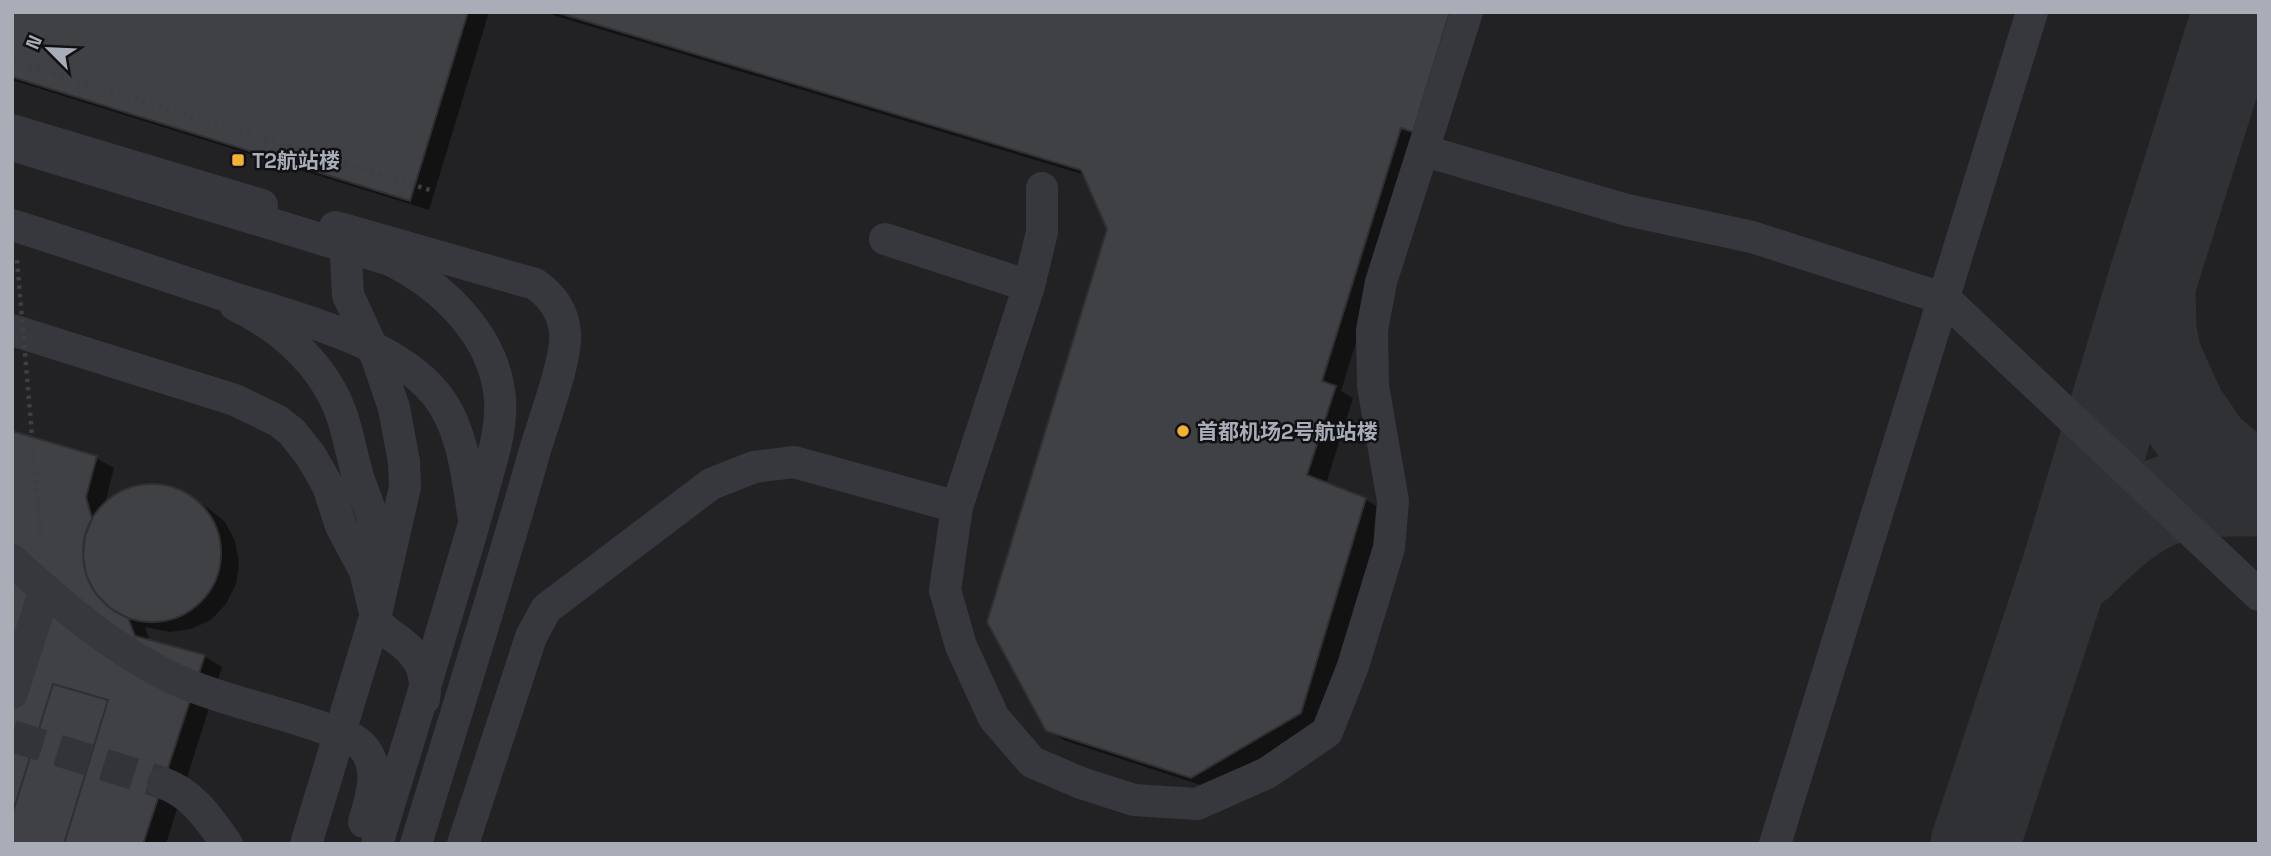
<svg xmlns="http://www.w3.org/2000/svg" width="2271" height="856" font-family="'Space Grotesk','Noto Sans SC',sans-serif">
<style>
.built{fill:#222225}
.shadow{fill:#0007}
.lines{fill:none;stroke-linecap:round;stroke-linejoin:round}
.taxiway{stroke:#303135;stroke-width:89}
.building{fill:#404145;stroke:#303034;stroke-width:2}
.minor-tunnel{stroke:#333438;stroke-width:32;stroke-dasharray:32 16;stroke-linecap:butt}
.path{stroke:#3d3f44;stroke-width:4.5;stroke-dasharray:3.5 5;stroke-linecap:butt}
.minor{stroke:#37383d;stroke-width:32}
.path-bridge{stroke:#3d3f44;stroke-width:4.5;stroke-dasharray:3.5 5;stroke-linecap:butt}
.minor-bridge{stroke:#37383d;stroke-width:32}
.poi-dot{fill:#f2b134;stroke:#111113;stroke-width:2.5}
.labels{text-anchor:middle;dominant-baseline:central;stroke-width:5;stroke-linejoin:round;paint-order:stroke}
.poi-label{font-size:21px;font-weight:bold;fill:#a8adb8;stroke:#111113;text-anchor:start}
</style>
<rect width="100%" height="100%" fill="#161618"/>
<path class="built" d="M12,12h2247v832h-2247z"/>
<path class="shadow" d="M12,12h477l-60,198 -417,-130z
M543,12h928l-52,125 -78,254 12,7 -27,86 40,16 18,10 -65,214 -109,64 -144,-47 -19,-11 62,-501 -24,-54z
M12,432l84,26 18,10 -9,36 21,-13 21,-5 22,1 39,21 17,14 10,19 4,22 -3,21 -10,20 -15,16 -20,9 -21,3 -25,-5 5,15 54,14 18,11 -56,177h-154z"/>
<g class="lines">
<path class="taxiway" d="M2151,289l1,42 5,26 25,55 25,36 51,43
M2080,564c23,-24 54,-53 87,-64 29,-9 62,-9 92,-8
M1975,844l92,-279 84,-280 86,-273"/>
</g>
<path class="building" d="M12,12h456l-58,189 -398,-124z
M555,12h895l-37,120 -12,-4 -79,253 14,5 -29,89 59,23 -65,215 -110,65 -145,-47 -59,-109 120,-393 -26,-59z
M12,431l85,25 -11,41 6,22 -7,17 -2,19 3,20 10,19 14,14 18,10 7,18 70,19 -62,189h-131z
M83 553a69 69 0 1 1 138 0a69 69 0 1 1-138 0Z
M53,684l55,16 -44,144h-52v-29z"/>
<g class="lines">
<path class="minor-tunnel" d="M12,736l151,47"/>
<path class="path" d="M12,61l418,129"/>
<path class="minor" d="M12,130l250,75
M1425,151l202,59 125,27 193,62 314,296
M1042,188v44l-13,54 -72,221 -12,83 16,56 33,72 38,44 49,21 53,17 63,4 70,-31 60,-41 26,-66 36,-118 4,-47 -20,-115 -1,-56 9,-48 86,-270
M339,228l196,56c16,11 28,27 30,48 3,25 -22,91 -30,118 -37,132 -79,263 -119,394
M885,239l144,47
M235,305c46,22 88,59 106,108 8,22 11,45 18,67 10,28 24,58 22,88
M12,330l223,70 43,21 14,11 19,24 17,30 13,40 24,45 12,50c6,11 16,14 25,22 19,15 26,32 22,56
M12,693l33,-103
M163,783c30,11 46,36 64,61
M306,844l70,-230 29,-127 -1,-25 -10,-54 -17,-50 -29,-63 -3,-59 -4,-7 -6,-2
M463,844l68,-207 15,-28 165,-125 43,-17 40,-5 163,45
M1775,844l257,-832"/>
<path class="path-bridge" d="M17,260l24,281"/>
<path class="minor-bridge" d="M12,145l378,115c53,26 105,76 110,139 2,27 -6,53 -13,78 -8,29 -16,58 -25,87 -28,93 -56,187 -85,280
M12,225c68,21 135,45 203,67 68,23 173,45 220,101 27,32 32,81 38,121
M12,560c50,46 111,98 174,124 46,19 96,28 143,46 11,4 24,7 33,16 20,21 9,52 2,76"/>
</g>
<g class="poi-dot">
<rect x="231" y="153" width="14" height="14" rx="3.5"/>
<circle cx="1183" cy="431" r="7"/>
</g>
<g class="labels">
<g class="poi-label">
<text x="252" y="160">T2航站楼</text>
<text x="1197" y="431">首都机场2号航站楼</text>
</g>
</g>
<rect width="2271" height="856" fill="none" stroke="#a8adb8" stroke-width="28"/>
<g transform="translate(49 49) rotate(294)" stroke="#111113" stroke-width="5" paint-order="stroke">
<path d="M0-5L12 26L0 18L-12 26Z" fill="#a8adb8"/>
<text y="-10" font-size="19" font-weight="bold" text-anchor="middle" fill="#a8adb8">N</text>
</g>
</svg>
